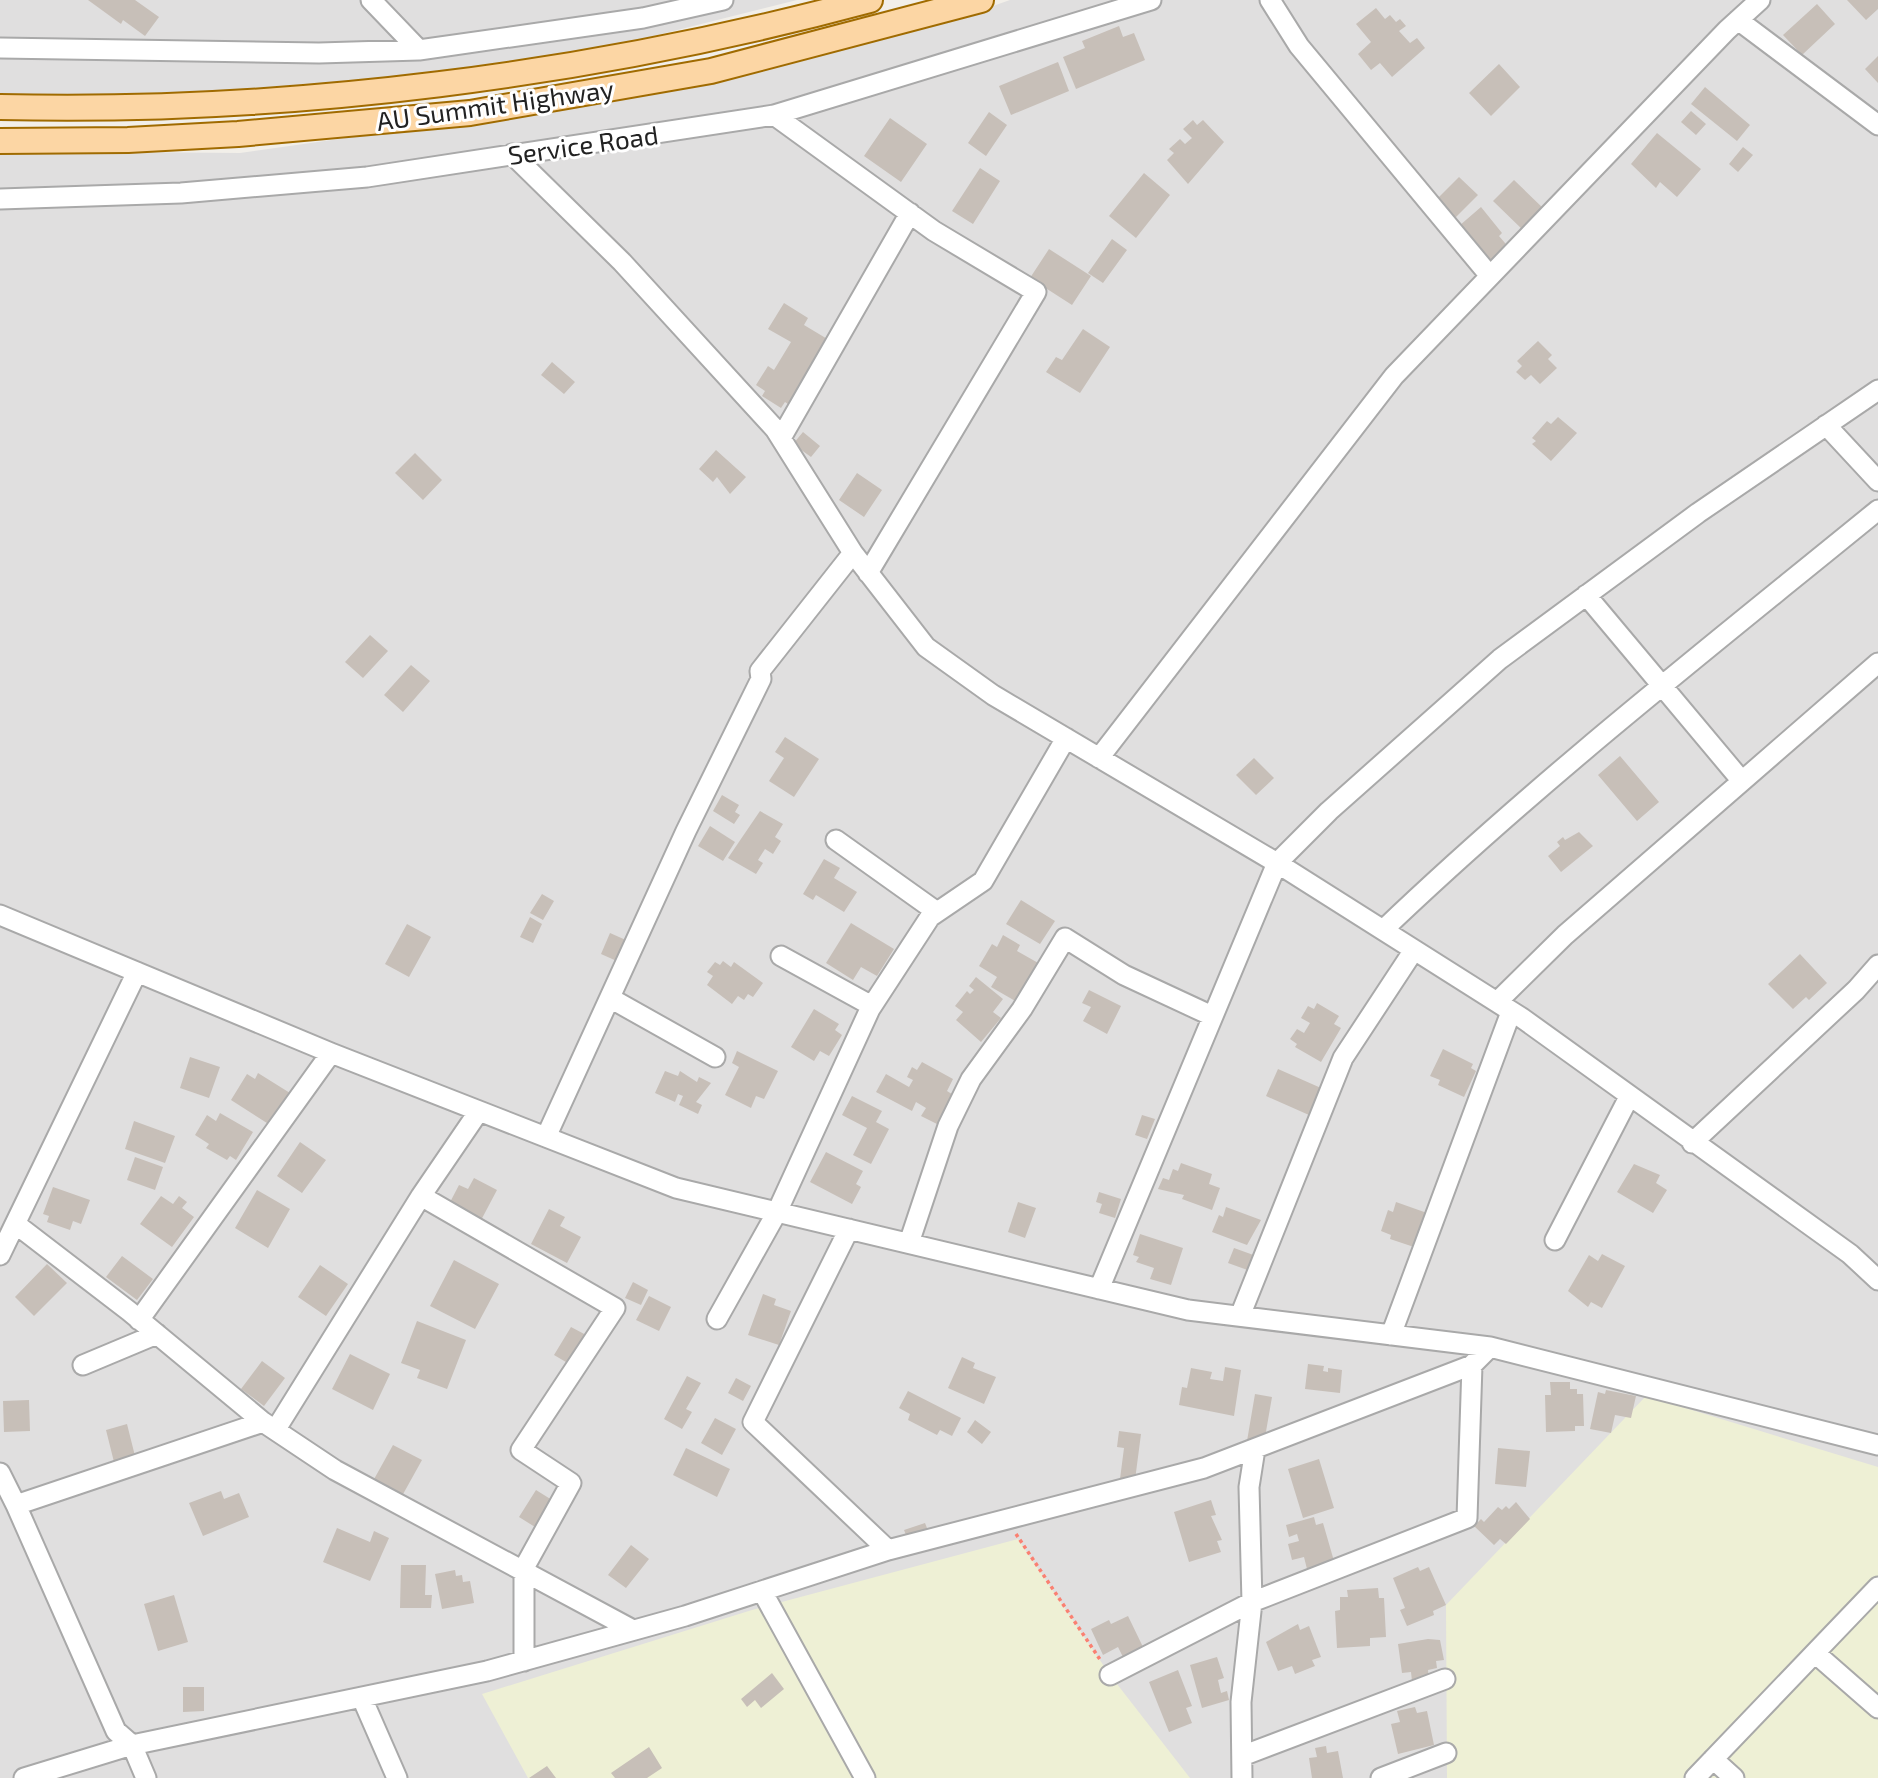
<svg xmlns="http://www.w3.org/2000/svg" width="1878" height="1778" font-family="'Exo 2',sans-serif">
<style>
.residential{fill:#e0dfdf}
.farmland{fill:#eef0d5}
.building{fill:#c7bfb8}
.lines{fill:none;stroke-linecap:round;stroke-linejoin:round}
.minor-casing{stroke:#a9a9a9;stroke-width:23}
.major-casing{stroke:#a06b00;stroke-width:28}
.path{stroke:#fa8072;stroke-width:3.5;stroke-dasharray:3.5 3.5;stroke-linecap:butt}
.minor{stroke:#fff;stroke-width:19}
.major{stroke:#fcd6a4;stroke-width:24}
.labels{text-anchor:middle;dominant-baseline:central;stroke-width:6;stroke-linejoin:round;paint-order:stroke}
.street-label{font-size:26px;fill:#222;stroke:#fff}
</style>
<rect width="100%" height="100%" fill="#f2efe9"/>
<path class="residential" d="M0,0h797l-303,76 -390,27 -104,-4z
M1010,0h868v1778h-1878v-1627l240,2 347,-49 358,-81z"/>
<path class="farmland" d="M1646,1396l232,71v311h-431l-1,-173z
M1018,1539l92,136 80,103h-662l-46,-84 270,-84z"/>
<path class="building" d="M88,0h47l24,17 -14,19 -22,-16 -2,4z
M1847,0h31v9l-12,11z
M1817,4l18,20 -33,31 -19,-20z
M1376,8l9,11 5,-4 6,7 4,-3 6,7 -7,5 11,12 7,-5 8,10 -33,29 -12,-14 -9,7 -13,-16 13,-12 -15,-18z
M1119,26l4,11 11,-4 11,27 -69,29 -13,-32 22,-9 -3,-7z
M1878,56v27l-13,-14z
M1058,62l11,29 -58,24 -12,-29z
M1499,64l21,23 -29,29 -22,-23z
M1705,87l45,38 -13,16 -46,-37z
M1691,111l15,13 -10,11 -15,-13z
M989,112l18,13 -21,31 -18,-13z
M890,118l37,26 -26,38 -37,-26z
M1193,120l4,5 6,-5 21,22 -36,42 -21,-24 7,-7 -5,-4 11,-10 5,5 7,-6 -9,-9z
M1657,133l44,36 -24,28 -17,-15 -4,6 -25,-24z
M1743,147l10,8 -15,17 -9,-8z
M980,168l20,13 -27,43 -21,-13z
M1144,173l26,22 -34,43 -27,-22z
M1459,177l19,18 -27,27 -19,-18z
M1514,180l31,30 -20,22 -32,-31z
M1481,207l21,26 -3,3 12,14 -19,17 -33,-41z
M1112,239l15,11 -24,33 -15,-10z
M1049,249l42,27 -19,29 -42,-27z
M784,303l24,15 -4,7 25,15 -35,68 -9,-6 -4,6 -19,-12 3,-5 -9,-6 12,-19 6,4 17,-28 -23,-13z
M1083,329l27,18 -30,46 -34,-21 10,-15 6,3z
M1538,341l14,14 -4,4 9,9 -17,16 -9,-9 -6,5 -9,-8 6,-6 -5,-5z
M552,362l23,20 -11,12 -23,-19z
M1558,417l19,16 -26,28 -19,-17 4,-3 -4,-3 15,-17 4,3z
M803,432l17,14 -9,11 -18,-13z
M716,450l30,27 -16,17 -13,-17 -4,5 -14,-13z
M415,453l27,27 -19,20 -28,-27z
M857,473l25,17 -18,27 -25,-17z
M370,635l18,16 -25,27 -18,-16z
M411,665l19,16 -27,31 -19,-17z
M785,737l34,22 -25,38 -25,-16 15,-23 -9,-6z
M1620,756l39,46 -22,19 -39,-46z
M1254,758l20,20 -18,17 -20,-20z
M722,795l17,10 -4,7 5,3 -6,9 -21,-13z
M760,811l23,13 -8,13 6,4 -8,13 -8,-5 -7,11 5,3 -7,11 -28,-16z
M710,826l25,16 -12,19 -25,-15z
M1579,832l14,14 -32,26 -13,-16 12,-10 -3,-4 6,-5 2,3z
M824,859l16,9 -6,10 23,14 -13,20 -28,-17 -3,5 -10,-6z
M542,894l12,7 -11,19 -13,-7z
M1021,900l34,21 -15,23 -34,-20z
M530,917l12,7 -9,19 -13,-6z
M851,923l43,26 -17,27 -16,-9 -8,13 -27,-17z
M407,924l24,13 -22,40 -24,-13z
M610,933l18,8 -9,21 -18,-8z
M1003,935l17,10 -3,6 23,13 -23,38 -26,-15 6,-10 -18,-11 13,-22 5,3z
M1800,954l27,29 -18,17 -3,-3 -13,12 -25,-25z
M723,961l8,6 3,-5 29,21 -10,14 -5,-3 -4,6 -6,-4 -6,8 -25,-19 6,-9 -6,-4 8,-10 5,3z
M976,977l27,22 -10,13 8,6 -20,24 -25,-22 7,-8 -8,-6 12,-15 3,3 4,-4 -5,-4z
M1089,990l32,16 -14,28 -24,-13 8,-14 -9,-4z
M1317,1003l22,13 -5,8 7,4 -20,34 -26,-15 2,-3 -7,-5 7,-10 7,4 6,-10 -9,-5 7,-12 6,3z
M814,1009l25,15 -4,6 7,5 -13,21 -9,-5 -6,10 -23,-14z
M1443,1049l30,15 -2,4 5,3 -12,26 -26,-12 2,-5 -10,-4z
M737,1051l41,20 -14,28 -8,-3 -5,12 -26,-13 14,-28 -7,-4z
M190,1057l30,10 -11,31 -29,-10z
M922,1062l31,17 -6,12 8,5 -16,29 -18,-9 5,-8 -10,-6 -4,9 -36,-19 10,-18 23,13 4,-7 -6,-3 5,-10 5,3z
M1278,1069l43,19 -12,27 -43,-19z
M665,1071l13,5 2,-5 17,11 2,-5 12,6 -15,19 6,3 -4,9 -19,-9 4,-9 -5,-2 -3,8 -20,-9z
M258,1073l32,20 -20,32 -39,-25 16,-26 8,5z
M852,1096l30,15 -6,11 13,7 -18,35 -18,-9 14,-27 -25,-13z
M220,1113l33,19 -17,28 -6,-4 -3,4 -21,-12 3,-4 -14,-9 12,-20 9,6z
M1142,1115l13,4 -8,20 -12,-4z
M134,1121l41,15 -10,27 -40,-14z
M300,1142l26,18 -24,33 -25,-17z
M826,1152l37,19 -7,13 5,3 -9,17 -42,-22z
M135,1157l28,10 -8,23 -28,-10z
M1181,1163l31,11 -3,10 11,4 -8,22 -30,-11 2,-4 -26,-6 5,-11 6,2 4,-11 5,2z
M1634,1164l26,11 -4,8 11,7 -14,23 -36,-21z
M474,1178l23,12 -18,34 -32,-16 12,-23 9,4z
M53,1187l37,13 -9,24 -8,-3 -3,9 -23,-8 2,-6 -6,-2z
M257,1190l33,19 -22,39 -33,-20z
M1099,1192l22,7 -6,19 -16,-5 3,-9 -6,-2z
M161,1196l12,8 6,-8 8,6 -5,6 12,9 -22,30 -32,-23z
M1018,1202l18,6 -11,30 -17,-6z
M1396,1202l31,11 -13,34 -24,-8 1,-4 -10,-4 7,-21 5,2z
M1226,1207l35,13 -14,25 -35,-13 7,-17 4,2z
M549,1209l16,8 -5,9 21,11 -14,26 -36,-19z
M1140,1234l43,14 -12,37 -21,-6 4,-11 -18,-6 3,-5 -6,-2z
M1234,1248l25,9 -6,15 -25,-9z
M1602,1254l23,12 -23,42 -11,-6 -3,5 -20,-16 21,-36 9,6z
M122,1256l31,23 -16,21 -31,-23z
M454,1260l45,24 -24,45 -45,-23z
M47,1264l20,19 -33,33 -19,-19z
M320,1265l28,19 -22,32 -28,-19z
M633,1282l15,8 -7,15 -16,-7z
M763,1294l13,5 -2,6 17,6 -12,34 -31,-10z
M649,1296l22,11 -12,24 -23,-11z
M417,1321l49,19 -19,49 -30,-11 3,-8 -19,-7z
M571,1327l17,9 -17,29 -17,-10z
M350,1354l40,20 -17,36 -41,-21z
M962,1357l13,6 -2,5 23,9 -12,27 -36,-16z
M262,1361l23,17 -21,28 -23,-17z
M1308,1364l16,2 -1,5 5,1v-4l14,2 -2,23 -35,-4z
M1225,1367l16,3 -7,46 -55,-11 3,-18 5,1 4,-20 21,4 -2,7 13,2z
M687,1376l14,7 -15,26 6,3 -10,17 -18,-10z
M736,1378l15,8 -8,15 -15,-8z
M1550,1382h20v7h7v5h6l1,32h-9v5l-29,1 -1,-37h6z
M1606,1390l30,6 -5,22 -16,-3 -4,18 -21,-4 8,-37 7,2z
M908,1391l53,27 -9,18 -12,-6 -3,5 -29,-15 2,-6 -11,-6z
M1255,1394l17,3 -8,46 -17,-2z
M29,1400l1,31 -26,1 -1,-31z
M715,1418l21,11 -14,26 -21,-12z
M975,1420l16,12 -9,12 -15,-12z
M127,1424l10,40 -21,6 -10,-40z
M1119,1431l22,3 -6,46 -15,-1 4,-31 -7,-1z
M393,1445l29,15 -20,36 -29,-15z
M686,1448l44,21 -13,28 -44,-22z
M1498,1448l32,3 -4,36 -31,-3z
M1319,1459l15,49 -31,10 -15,-49z
M536,1490l16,10 -17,27 -16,-10z
M221,1491l3,8 15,-6 10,24 -46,19 -14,-33z
M1211,1500l5,15 -5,1 11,24 -5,1 4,11 -32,10 -15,-50z
M1516,1502l14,17 -24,25 -6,-5 -6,6 -20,-19 7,-7 3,3 14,-15 4,3 4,-4 3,3z
M1314,1517l2,8 7,-2 11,38 -27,8 -3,-12 -12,3 -4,-16 11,-3 -2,-7 -8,3 -3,-12z
M925,1523l4,10 -21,7 -4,-10z
M337,1528l33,14 4,-11 15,7 -19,43 -47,-19z
M631,1545l18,14 -23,29 -18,-13z
M401,1565h25l-1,30h7l-1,13h-31z
M1418,1567l2,4 9,-4 17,38 -13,6 1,4 -27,11 -7,-16 5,-2 -12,-30z
M455,1570l1,6 6,-1 1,7 7,-1 4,22 -32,6 -7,-35z
M1378,1588l1,10h5l2,39 -16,1v8l-33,2 -2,-37 5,-1v-13h8l-1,-7z
M174,1595l14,47 -30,9 -14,-47z
M1128,1616l15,31 -20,10 -5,-10 -15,8 -12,-26 18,-9 2,4z
M1298,1624l2,6 9,-4 12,31 -9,3 3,6 -20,8 -3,-8 -14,5 -12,-29z
M1428,1639l12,1 4,20 -8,1 1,7 -9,2 1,9 -17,2 -1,-9 -9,1 -4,-29z
M1217,1657l7,21 -6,2 3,13 6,-2 2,9 -27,8 -12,-43z
M1178,1670l14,36 -6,2 6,15 -23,9 -20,-50z
M772,1673l12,16 -23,19 -6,-8 -8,7 -6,-8z
M183,1687h21v24l-21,1z
M1415,1707l2,6 10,-2 7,34 -36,9 -7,-30 9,-2 -3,-11z
M1326,1746l1,7 11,-2 5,27h-31l-3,-20 8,-1 -2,-9z
M649,1747l13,21 -15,10h-32l-4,-5z
M547,1766l9,12h-27z"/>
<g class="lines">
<g class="minor-casing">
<path id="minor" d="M371,0l48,50
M1270,0l29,46 191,230
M1738,20l140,105
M0,48l319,5 100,-3 224,-32 80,-18
M774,115l160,116 102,61 -168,281
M512,154l110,108 153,167 78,124 73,94 67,48 284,168 245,155 328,236 28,26
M0,199l181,-6 186,-16 407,-62 377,-115
M1826,425l52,56
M781,438l129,-225
M1586,595l155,185
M1099,758l295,-382 333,-346 33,-30
M836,840l101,72
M0,915l331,138 345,135 512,122 302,37 388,98
M1383,930c157,-150 327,-283 495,-420
M781,956l91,50
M610,998l105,59
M1497,1002l68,-67 313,-272
M546,1137l140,-306 75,-152 -1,-8 93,-118
M1692,1143l164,-153 22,-25
M421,1196l194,112 -94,142 50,33 -47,85v93
M17,1225l112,86 134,111 72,48 298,160
M849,1229l-96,193 135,128
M1555,1240l74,-143
M909,1243l39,-117 23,-47 51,-70 43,-71 59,37 86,40
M0,1255l137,-283
M1099,1289l178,-426 52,-52 171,-152 198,-146 180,-123
M1240,1316l103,-258 71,-108
M717,1319l60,-107 93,-203 60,-92 53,-36 83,-143
M139,1320l192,-267
M1391,1335l120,-323
M83,1365l74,-31
M276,1429l145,-233 58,-85
M0,1473l16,32
M762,1591l103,187
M1815,1653l63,55
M1110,1675l142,-73 215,-84 5,-153
M362,1698l35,80
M1242,1756l203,-77
M1713,1759l21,19
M24,1778l108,-33 355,-74 198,-55 203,-66 316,-82 268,-103 18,-18
M146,1778l-14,-33 -16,-14 -100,-226 247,-83
M1242,1778l-1,-76 11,-100 -3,-115 6,-38
M1381,1778l65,-25
M1695,1778l183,-191"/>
</g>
<g class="major-casing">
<path id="major" d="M0,107c288,7 592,-32 870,-107
M0,141l128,-1 110,-6 232,-21 241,-42 270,-71"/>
</g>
<path class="path" d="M1016,1534l85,127"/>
<use href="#minor" class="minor"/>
<use href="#major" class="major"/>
</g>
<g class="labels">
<g class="street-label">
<text transform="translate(495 104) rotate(-8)">AU Summit Highway</text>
<text transform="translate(583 144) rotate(-8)">Service Road</text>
</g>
</g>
</svg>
